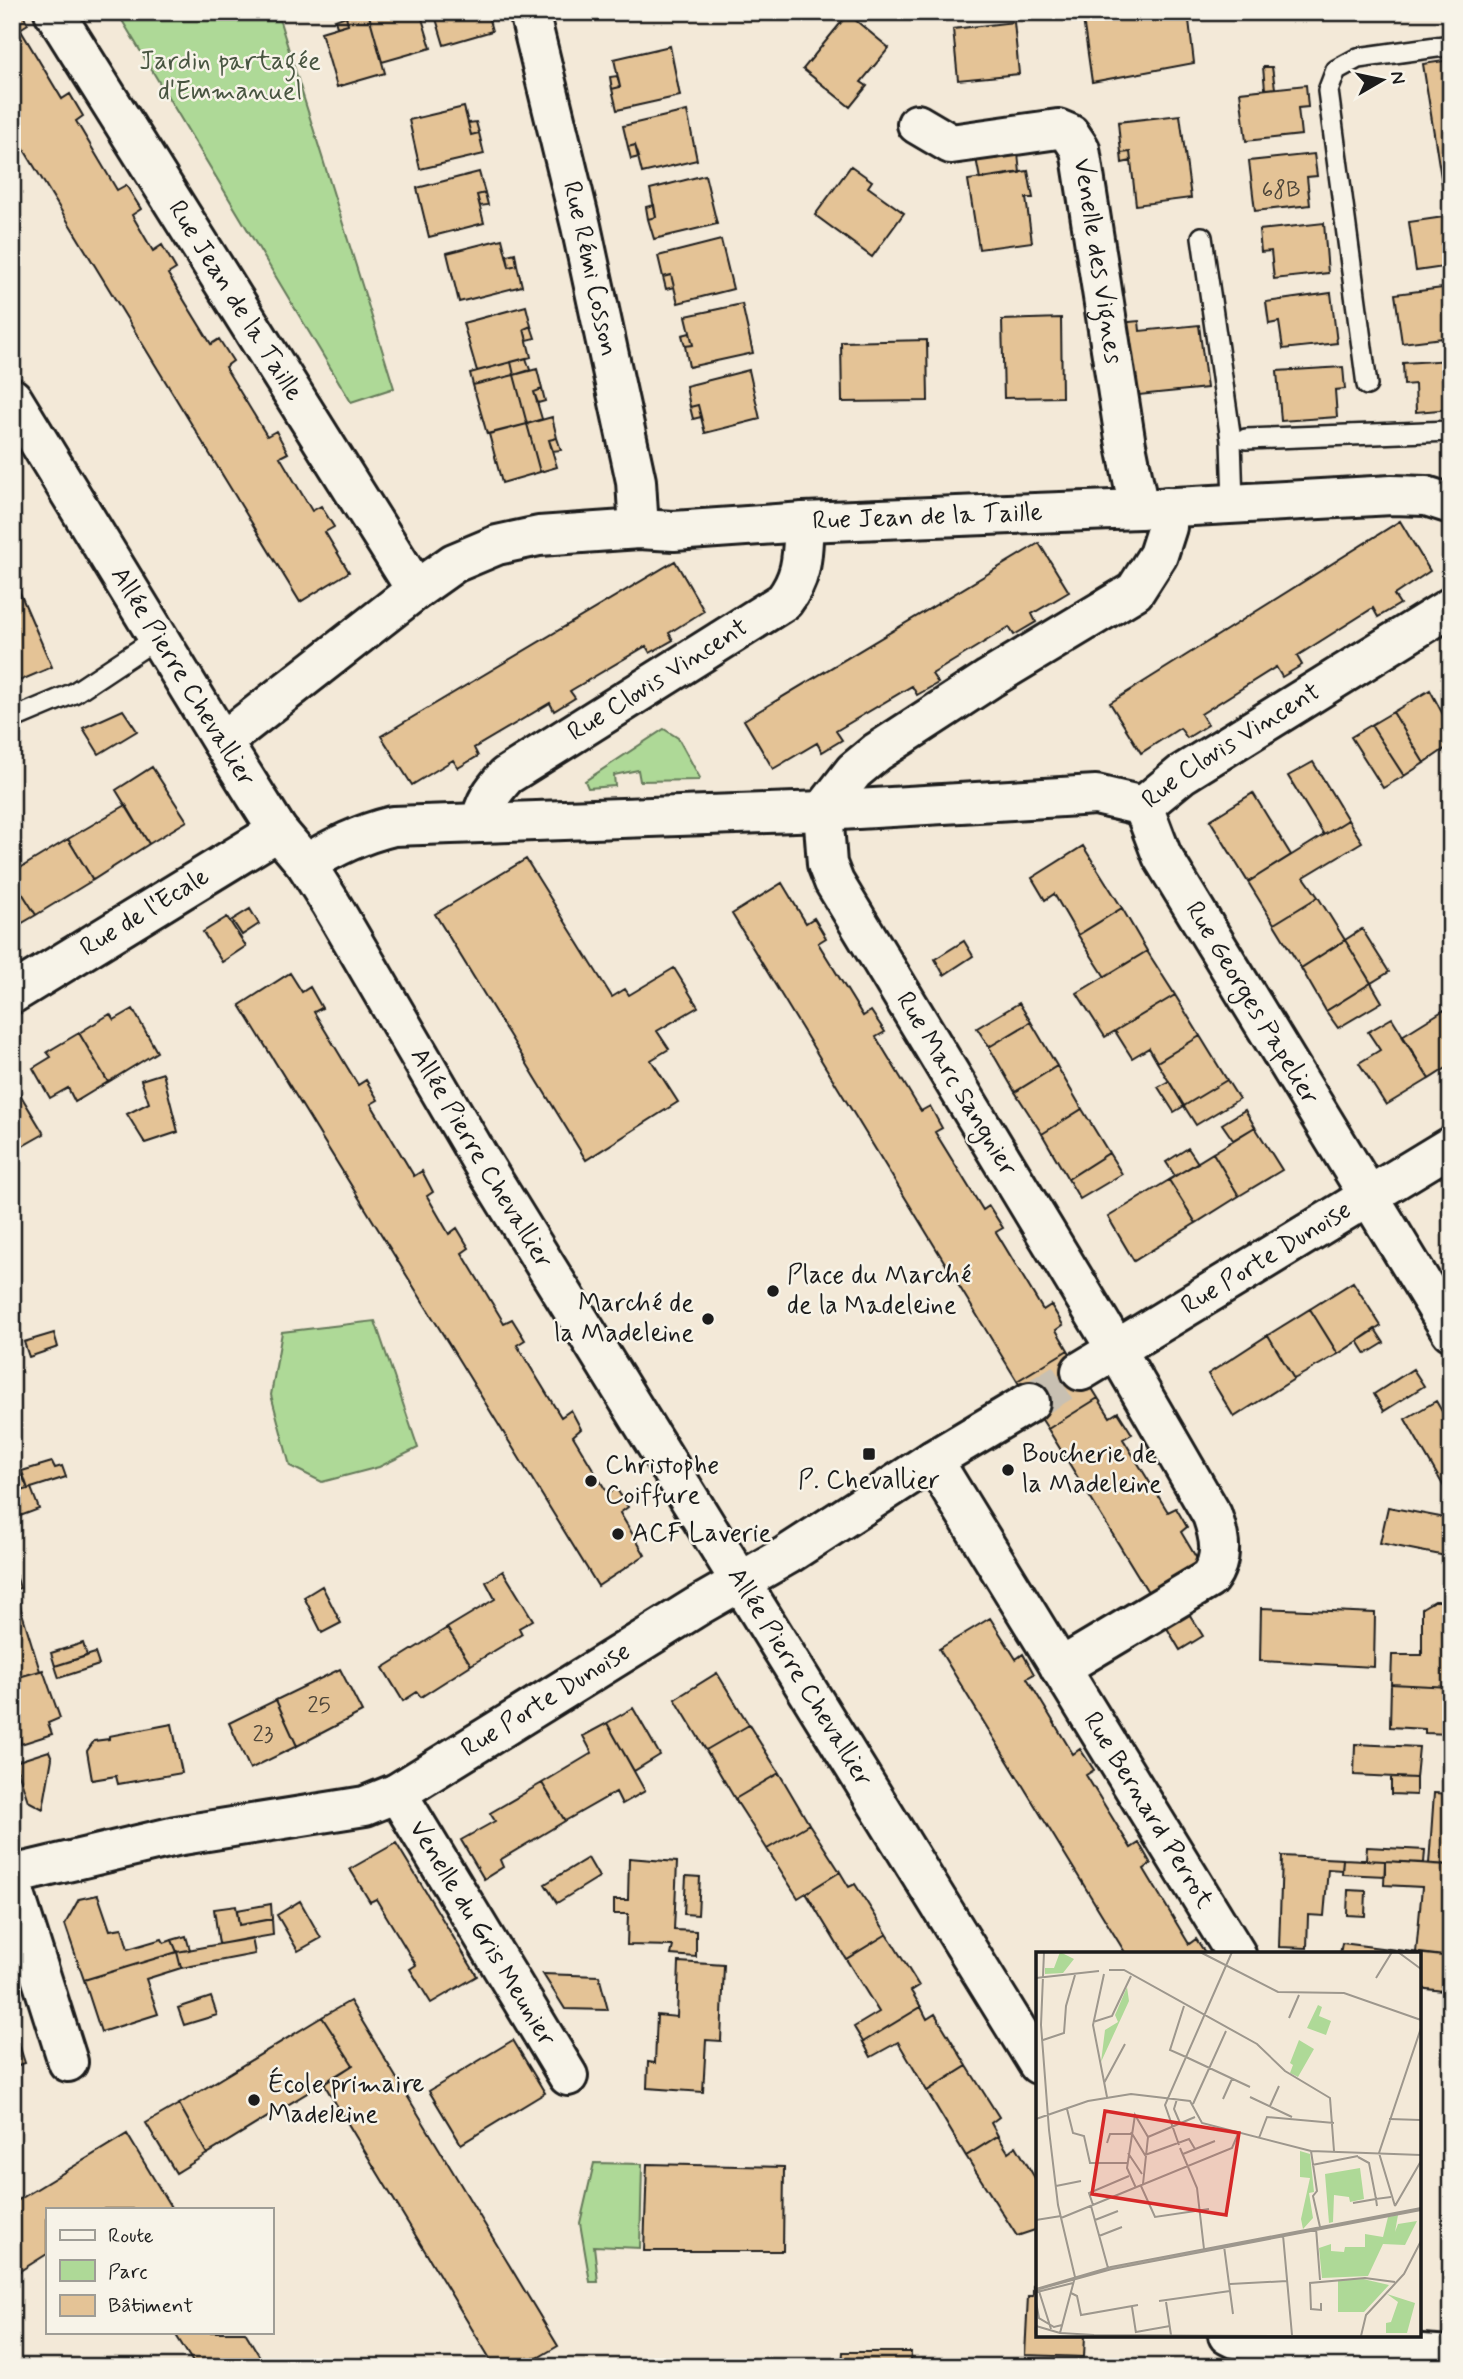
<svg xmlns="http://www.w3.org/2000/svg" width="1463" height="2379" font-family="Mynerve,sans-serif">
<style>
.green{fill:#aed997;stroke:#657a5a;stroke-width:2}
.building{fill:#e4c396;stroke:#1c1c1c;stroke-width:2}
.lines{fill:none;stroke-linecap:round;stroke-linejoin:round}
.minor-tunnel{stroke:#c8c0b2;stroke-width:38;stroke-dasharray:38 19;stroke-linecap:butt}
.service-casing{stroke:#1c1c1c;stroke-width:24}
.minor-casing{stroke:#1c1c1c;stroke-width:44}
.service{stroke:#f7f3e8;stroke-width:19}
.minor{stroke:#f7f3e8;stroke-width:38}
.poi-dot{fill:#1c1c1c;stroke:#f7f3e8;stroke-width:2.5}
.labels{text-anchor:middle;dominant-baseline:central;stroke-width:5;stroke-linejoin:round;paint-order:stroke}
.number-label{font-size:23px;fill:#4e463a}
.park-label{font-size:26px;fill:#485541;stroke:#f7f3e8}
.street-label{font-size:26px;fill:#1c1c1c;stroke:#f7f3e8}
.poi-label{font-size:26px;fill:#1c1c1c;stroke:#f7f3e8;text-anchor:start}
.inset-road{fill:none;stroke:#9d978d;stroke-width:2}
.view{fill:#d62828;fill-opacity:0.15;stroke:#d62828;stroke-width:3.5}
.inset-edge{fill:none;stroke:#1c1c1c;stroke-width:3.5}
</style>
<rect width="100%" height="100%" fill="#f3e9d8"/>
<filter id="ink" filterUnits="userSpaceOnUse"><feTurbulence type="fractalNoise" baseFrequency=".0143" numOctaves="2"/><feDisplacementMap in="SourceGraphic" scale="14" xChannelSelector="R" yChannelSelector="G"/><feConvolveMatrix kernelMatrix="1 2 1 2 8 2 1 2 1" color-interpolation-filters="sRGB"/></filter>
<g filter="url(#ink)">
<path class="green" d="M117,12h160l117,376 -43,14z
M664,729l14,9 22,40 -1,2 -59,1 -2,-11 -24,5 1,11 -27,2 -3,-7z
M375,1321l43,127 -39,19 -57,15 -32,-16 -19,-71 11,-63z
M594,2163l48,1 -2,84 -46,-2 4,36h-8l-10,-59z"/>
<path class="building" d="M12,12h9l7,12 -8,5 42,70 8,-5 13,22 -7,5 41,69 9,-5 15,24 -9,6 21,36 9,-6 14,24 -8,5 43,70 8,-5 14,22 -8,6 42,69 9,-5 12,22 -8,4 32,54 9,-5 13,21 -9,5 24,40 -49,30 -288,-472z
M361,12h7l17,61 -48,14 -16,-55 27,-8 -2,-8z
M368,12h52l11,36 -49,14z
M434,12h53l5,19 -48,14z
M1082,12h106l6,51 -102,19z
M848,14l41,34 -28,34 6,4 -17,21 -47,-38z
M346,16l2,8 -11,3 -2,-7z
M1014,22l5,52 -61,6 -5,-51z
M670,46l10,50 -63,14 -5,-21 8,-2 -6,-28z
M1451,60v142l-6,1 -22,-139z
M1263,67h9l3,21 -10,1z
M617,76l3,11 -8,2 -2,-12z
M1306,85l2,22 -10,1 3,27 -55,6 -6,-49z
M464,107l7,28 8,-2 5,21 -64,15 -11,-49z
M687,111l10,49 -55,13 -7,-28 -7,2 -5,-21z
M1180,115l11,83 -55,7 -6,-53 -9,1 -3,-31z
M476,122l3,11 -8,2 -3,-12z
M635,145l4,12 -8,2 -3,-12z
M1130,152l1,9 -9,2 -1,-10z
M1018,153l2,20 -40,6 -4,-21z
M1314,154l3,22 -10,1 3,28 -55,6 -6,-50z
M851,166l21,15 -4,6 36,26 -32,44 -57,-42z
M1028,171l5,27h-7l6,44 -53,7 -11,-69z
M479,172l6,21 -8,2 7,28 -55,14 -12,-49z
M705,175l12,49 -63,15 -6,-20 8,-2 -6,-28z
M485,193l3,12 -8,1 -3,-11z
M654,205l2,12 -8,2 -2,-12z
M1451,216v50l-35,5 -7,-49z
M1324,223l4,50 -54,6 -3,-28 -10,1 -2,-22z
M502,239l7,28 8,-2 5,21 -63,16 -12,-49z
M721,240l12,49 -55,14 -7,-28 -8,2 -5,-21z
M515,253l2,12 -8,2 -2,-12z
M671,275l3,12 -8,2 -3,-12z
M1451,287v50l-49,6 -7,-49z
M1331,293l6,50 -54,6 -4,-27 -10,2 -3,-22z
M742,304l11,49 -64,14 -4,-21 8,-1 -7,-29z
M526,306l5,20 -7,3 7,28 -54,14 -14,-48z
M1061,318l1,79 -58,1 -2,-78z
M1139,321l1,10 59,-6 8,63 -78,8 -10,-73z
M531,326l4,12 -8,2 -3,-11z
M690,333l3,12 -8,1 -3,-11z
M927,340l1,61 -86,1 -1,-60z
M526,358l4,12 -16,5 -3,-13z
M1451,360v49l-35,3 -1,-28 -11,1 -1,-22z
M511,362l3,13 -41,10 -3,-12z
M1343,367l2,22 -10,1 2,27 -56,4 -4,-50z
M537,369l5,20 -8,3 8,27 -15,5 -13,-49z
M749,370l11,49 -55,14 -7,-28 -8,2 -4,-21z
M514,375l13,49 -40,10 -14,-49z
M542,389l3,12 -7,2 -4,-11z
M698,405l3,12 -8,2 -3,-12z
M552,417l5,21 -8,2 8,27 -17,5 -13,-48z
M527,424l13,48 -38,11 -13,-49z
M557,438l4,12 -8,1 -4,-11z
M1400,521l30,50 -36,24 6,9 -22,13 -5,-9 -76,48 5,9 -20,12 -6,-10 -75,47 7,11 -21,13 -7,-10 -39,25 -31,-50z
M1039,543l30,49 -37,22 4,8 -22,13 -5,-8 -77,47 6,9 -21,12 -5,-9 -76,45 6,9 -20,12 -5,-9 -44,26 -29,-49z
M675,561l29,50 -35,22 4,7 -23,13 -4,-7 -76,45 5,7 -21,13 -4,-8 -76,45 4,8 -20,12 -5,-8 -41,25 -31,-49z
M17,586l35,81 -40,17v-96z
M1430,690l17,32 -1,26 -22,15 -31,-51z
M123,710l14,21 -38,23 -16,-26z
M1393,712l31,51 -20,13 -33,-51z
M1371,725l33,51 -21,12 -32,-51z
M1313,762l35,58 -24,15 -36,-59z
M152,767l35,54 -38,23 -33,-54z
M1253,793l38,62 -43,27 -38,-62z
M126,805l23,39 -56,36 -25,-41z
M1348,820l14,22 -58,35 14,20 -44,27 -26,-42z
M68,839l25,41 -57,35 -24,-38v-4z
M1083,846l39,62 -44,27 -24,-41 -9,6 -13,-22z
M526,859l86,138 13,-8 4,6 45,-27 24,39 -41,24 12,18 -18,11 27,42 -92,58 -151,-246z
M12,877l24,38 -24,14z
M782,883l24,40 8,-5 12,20 -8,5 45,73 8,-5 14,21 -9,5 45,74 9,-5 12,22 -7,4 48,78 6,-4 14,22 -7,4 47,78 8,-5 12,20 -7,5 12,20 -51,31 -285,-467z
M1318,897l27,43 -44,28 -27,-44z
M1122,908l25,43 -42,26 -27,-42z
M250,909l9,15 -17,11 -10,-15z
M227,917l19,29 -24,16 -19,-30z
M1362,929l27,43 -18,11 -26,-43z
M1345,940l26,43 -45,28 -25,-43z
M964,941l9,15 -29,19 -9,-16z
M1147,951l28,44 -70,42 -28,-44z
M290,973l12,19 8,-5 12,21 -8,4 44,73 8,-5 12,20 -7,4 43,72 8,-5 11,21 -6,4 22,38 8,-6 12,20 -7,5 42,70 8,-4 13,21 -8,5 44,72 10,-7 10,19 -8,7 35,58 8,-6 12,19 -8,6 25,42 -47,31 -358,-581z
M1371,983l11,19 -44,26 -12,-17z
M1175,995l25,41 -43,26 -8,-14 -17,10 -17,-27z
M1019,1003l12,19 -42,25 -12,-19z
M133,1009l24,43 -49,30 -29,-49 31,-19 4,6z
M1444,1010l7,10v45l-22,14 -27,-43z
M1392,1018l37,61 -43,26 -27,-42 21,-13 -12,-18z
M1031,1022l26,44 -42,26 -26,-45z
M79,1033l29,49 -33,20 -7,-14 -18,10 -17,-30 18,-11 -4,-5z
M1200,1036l27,44 -43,26 -27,-44z
M1057,1066l25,43 -40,25 -27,-42z
M163,1073l15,59 -33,11 -18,-29 22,-11 -8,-23z
M1227,1080l12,19 -43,26 -12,-19z
M12,1081l32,53 -32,18z
M1169,1081l15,25 -10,6 -16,-25z
M1082,1109l27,44 -41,26 -26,-45z
M1245,1110l10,17 -22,13 -11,-16z
M1255,1127l27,43 -43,26 -26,-43z
M1188,1148l10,15 -23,13 -9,-14z
M1109,1153l13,21 -42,25 -12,-20z
M1213,1153l26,43 -43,27 -27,-43z
M1169,1180l27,43 -62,38 -26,-44z
M1353,1282l28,44 -43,28 -28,-45z
M1310,1309l28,45 -44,25 -26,-44z
M16,1329l2,9 -6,2v-10z
M1375,1329l9,14 -18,11 -8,-13z
M54,1333l4,14 -29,10 -5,-15z
M1268,1335l26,44 -60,38 -26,-43z
M1068,1350l30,48 -50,31 -31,-48z
M1413,1369l11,17 -40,25 -10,-17z
M1098,1398l12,19 8,-5 14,22 -9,5 45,73 8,-4 11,19 -6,5 22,37 -50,31 -105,-171z
M1436,1401l15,26v62l-4,3 -42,-73z
M52,1462l3,6 7,-2 4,11 -38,12 -6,-18z
M22,1475l6,14 -16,5v-15z
M31,1488l8,21 -27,10v-25z
M1388,1507l63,12v38l-71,-14z
M12,1562l8,26 -8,2z
M503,1571l30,49 -14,8 3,6 -51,31 -24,-37 48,-29 -9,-17z
M322,1586l19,37 -19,10 -18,-36z
M12,1590h3l25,81 -28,8z
M1434,1601h17v86l-60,-3 1,-29h30v-47z
M1261,1608l114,5 -1,54 -114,-6z
M1186,1609l17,27 -23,14 -16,-27z
M990,1618l26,41 7,-5 11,20 -7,4 46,76 7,-5 14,21 -8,5 45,73 8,-5 12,21 -7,5 45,75 7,-5 10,15h-80l-187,-305z
M447,1628l24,37 -50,32 -4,-5 -14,9 -20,-33z
M83,1643l4,13 -32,10 -4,-13z
M95,1653l4,12 -40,13 -4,-12z
M340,1669l22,43 -65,34 -21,-46z
M43,1670l17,48 -12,5 4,11 -31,10 -3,-12 -6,2v-55z
M717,1673l32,52 -43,25 -31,-51z
M1391,1684l60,3v47l-26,-1v-4l-35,-2z
M276,1700l21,46 -47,23 -21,-46z
M633,1708l27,47 -26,16 -27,-48z
M607,1723l38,68 -23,13 -6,-12 -51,29 -23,-38 50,-30 -9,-17z
M172,1724l10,49 -64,11 -2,-8 -24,4 -5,-29 7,-10 15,-2v-3z
M749,1725l30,48 -44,26 -29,-49z
M1355,1744l64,3 -3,31 -62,-3z
M49,1751l3,7 -9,51 -15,-8 -13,-39z
M779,1773l30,51 -42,25 -32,-50z
M1391,1777l25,1v17l-25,-1z
M542,1783l23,38 -65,39 3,7 -19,12 -23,-39 34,-19 -5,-8z
M1434,1793l17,1v71l-22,-1z
M809,1824l31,48 -42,26 -31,-49z
M396,1843l81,133 -46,27 -21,-34 6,-4 -40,-66 -6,3 -20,-33z
M1367,1847l58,3 -1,13 -58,-3z
M1282,1856l61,3 -1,11 -14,-1 -4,47 -16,-1 -1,33 -28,-1z
M588,1858l11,19 -42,26 -12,-19z
M629,1858l48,4 -3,68 22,1v26l-25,-2 2,-9 -46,-1 1,-31h-14v-14h14z
M1343,1859l42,2v15l-43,-2z
M1385,1861l66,4v92l-35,-4 6,-66 -38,-2z
M840,1872l9,15 6,-3 32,50 -41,25 -40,-66z
M686,1876l14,1 -2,38 -14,-1z
M1348,1890l18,1 -1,25 -18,-1z
M98,1895l12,35 12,-2 6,21 34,-10 2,4 8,-3 5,12 -93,28 -19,-56 14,-25z
M300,1901l21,37 -23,13 -21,-36z
M271,1904l1,15 -33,6 -2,-15z
M236,1906l3,19 33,-6 1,16 -54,9 -5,-35z
M887,1934l32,52 -8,5 10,16 -58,35 -9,-15 25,-15 -33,-53z
M186,1936l4,14 -13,2 -5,-12z
M252,1938l3,16 -74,14 -4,-16z
M1342,1943l109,14v35l-32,-4v-34h-79z
M177,1952l4,16 -35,11 12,35 -57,18 -17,-52z
M679,1962l45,3 -3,76 -15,-1 -3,52 -56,-4 1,-26 7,1 2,-48 20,2z
M543,1974l56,2 9,34 -43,-1z
M211,1997l6,18 -33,10 -6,-17z
M350,2001l208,345 -36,21h-27l-171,-283 29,-19 -31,-48z
M921,2007l6,12 8,-5 32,52 -40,25 -29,-49 -27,15 -8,-15z
M322,2017l31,48 -146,89 -28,-50z
M12,2022l13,41 -13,4z
M513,2040l32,53 -84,51 -32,-53z
M967,2066l32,51 -8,6 7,13 -32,20 -39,-65z
M179,2104l28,50 -31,19 -30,-50z
M127,2134l45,75h-125v45l-35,22v-72z
M998,2136l10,16 8,-6 22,37v46l-21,7 -51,-80z
M647,2164l137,3 -1,84h-139z
M1033,2285l5,1v49h47l-1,22 -59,-2 3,-59h5z
M174,2332h71l21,35h-70z
M843,2352h68l-1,15h-68z"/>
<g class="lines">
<path class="minor-tunnel" d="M1030,1402l51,-31"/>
<g class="service-casing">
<path id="service" d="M1202,237l29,203 2,63
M1367,385l-39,-294 8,-21 22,-12 93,-13
M1246,439l205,-8
M12,719l62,-26 83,-55"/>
</g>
<g class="minor-casing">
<g id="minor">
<path id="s1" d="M54,12l362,578"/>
<path id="s2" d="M529,12l52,214 55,255 3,48"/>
<path id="s3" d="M917,124l34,20 107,-15 12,5 10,15 46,296 13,64"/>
<path id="s4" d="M12,398l210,344 56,89 28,33 24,38 151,259 557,903"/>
<path id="s5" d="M222,742l194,-152 38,-27 43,-18 42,-9 100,-7 35,2 130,-9 335,-13 253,-14 34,1 25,8"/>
<path id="s6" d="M1143,806l19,50 289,475"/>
<path id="s7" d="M1143,806l39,-32 269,-167"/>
<path id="s8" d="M481,822c3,-20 12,-31 25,-46l278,-175c20,-26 18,-47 20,-79"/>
<path d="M306,864c28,-17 54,-30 87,-38l430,-15 273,-16 47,11"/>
<path id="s9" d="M12,994l266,-163"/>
<path id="s10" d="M1081,1371l370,-225"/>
<path id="s11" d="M933,1460l303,494"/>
<path d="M1060,1668l149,-89c15,-21 11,-41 3,-64l-96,-166 -282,-467 -7,-18 -4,-53 31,-40 23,-19 112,-73 146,-88 23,-36 9,-28v-20"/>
<path id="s12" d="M397,1793l171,283"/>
<path id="s13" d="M12,1875l164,-39 189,-30 32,-13 301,-187 89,-51 146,-95 97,-58"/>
<path d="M12,1885l56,177"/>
<path d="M1228,2335l6,3 42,6 175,12"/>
</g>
</g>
<use href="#service" class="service"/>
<use href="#minor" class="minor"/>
</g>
</g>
<g class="poi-dot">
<circle cx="773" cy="1291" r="7"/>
<circle cx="708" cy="1319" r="7"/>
<rect x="862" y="1447" width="14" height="14" rx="3.5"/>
<circle cx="1008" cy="1470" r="7"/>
<circle cx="591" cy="1481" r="7"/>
<circle cx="618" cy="1534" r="7"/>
<circle cx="254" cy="2100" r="7"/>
</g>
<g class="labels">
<g class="number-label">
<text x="1281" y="191">68B</text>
<text x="319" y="1706">25</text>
<text x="263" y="1735">23</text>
</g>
<g class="park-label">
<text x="230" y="62">Jardin partagée<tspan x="230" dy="30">d'Emmanuel</tspan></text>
</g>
<g class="street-label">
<text stroke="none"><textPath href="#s3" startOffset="292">Venelle des Vignes</textPath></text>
<text stroke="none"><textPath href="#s2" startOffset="264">Rue Rémi Cosson</textPath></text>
<text stroke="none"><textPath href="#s1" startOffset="341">Rue Jean de la Taille</textPath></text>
<text stroke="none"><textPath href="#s5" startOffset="772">Rue Jean de la Taille</textPath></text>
<text stroke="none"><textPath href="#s4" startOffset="327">Allée Pierre Chevallier</textPath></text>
<text stroke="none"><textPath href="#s8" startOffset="233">Rue Clovis Vincent</textPath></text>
<text stroke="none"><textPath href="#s7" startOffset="107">Rue Clovis Vincent</textPath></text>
<text stroke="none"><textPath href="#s9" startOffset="156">Rue de l'Ecale</textPath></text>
<text stroke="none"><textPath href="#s6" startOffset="226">Rue Georges Papelier</textPath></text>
<text transform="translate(956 1084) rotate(59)">Rue Marc Sangnier</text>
<text stroke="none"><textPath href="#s4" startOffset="894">Allée Pierre Chevallier</textPath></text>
<text stroke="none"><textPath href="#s10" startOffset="217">Rue Porte Dunoise</textPath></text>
<text stroke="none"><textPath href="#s4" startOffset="1503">Allée Pierre Chevallier</textPath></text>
<text stroke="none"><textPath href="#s13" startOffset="570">Rue Porte Dunoise</textPath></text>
<text stroke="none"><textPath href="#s11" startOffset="411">Rue Bernard Perrot</textPath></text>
<text stroke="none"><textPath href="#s12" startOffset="164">Venelle du Gris Meunier</textPath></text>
</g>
<g class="poi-label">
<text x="787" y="1276">Place du Marché<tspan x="787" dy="30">de la Madeleine</tspan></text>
<text x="694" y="1304" text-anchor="end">Marché de<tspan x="694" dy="30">la Madeleine</tspan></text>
<text x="1022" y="1455">Boucherie de<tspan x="1022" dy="30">la Madeleine</tspan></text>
<text x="605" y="1466">Christophe<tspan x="605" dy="30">Coiffure</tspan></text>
<text x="869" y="1481" text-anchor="middle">P. Chevallier</text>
<text x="632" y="1534">ACF Laverie</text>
<text x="268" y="2085">École primaire<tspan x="268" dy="30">Madeleine</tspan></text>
</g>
</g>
<g transform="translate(1036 1952)">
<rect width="385" height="385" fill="#f3e9d8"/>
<path d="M24,0l14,7 -11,14 -18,1v-6h9zM91,35l2,14 -28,61 4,-32 13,-8 -3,-7zM282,53l4,2 -3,9 12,5 -5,14 -19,-7zM263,88l15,9 -16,28 -8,-4 3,-8 -3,-2zM264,199l10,3 4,38 -5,1 4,25 -10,11 -2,-10 9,-41 -10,-1zM324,216l4,31 -14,3 -1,-5 -15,-2 -1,27 -4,1 -4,-49zM362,263l-3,17 3,-8 19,-3 -12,24 -22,-1 -15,32 -46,2 -3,-30 12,-4v7l13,1 1,-5h20v-13l18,3 5,-20zM327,327l26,6 -25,27h-26v-32zM351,342l28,9 -8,30h-21v-10l5,-1 7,-20z" fill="#aed997"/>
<path class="inset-road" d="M8,0l-3,73 8,105 9,75 17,72 -15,56M164,0l78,40 66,1 77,27M362,0l23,17M73,18h15l133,74 28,27 45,27 4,53M68,22l-11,51 14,72M0,26l63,-7M340,26l16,-26M148,54l-14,44 16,7M253,66l10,-23M57,70l19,-6 19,-40M7,88l21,-7 2,-27 9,-31M150,105l64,30M68,131l21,-39M214,145l42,20M141,147l-3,10 6,14M187,147l9,-20M157,152l33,-73M234,154l9,-20M31,157l6,24 11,3 6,27h37M0,167l52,-18 43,-7 59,7 12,22 109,28 110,4M353,167l32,1M95,180l14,23 44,-16 6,10M112,185l47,-20M223,186l8,-21 67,6M71,191l3,-9h21M143,193l-14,-40 67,-153M144,196l17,40 7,61M275,199l6,40 -4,5 7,31M92,201l14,21M147,202l32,-13M322,205l11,6 7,36 15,-2M276,213l46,-9M20,234l25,-5M105,234l14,31 54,-8M100,236l-9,-20 8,-53 13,22 -5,47M317,251l23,-4 1,7M57,253l-4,-12 40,-17M55,254l17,62M359,254l-16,-53 42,-125M359,254l26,-45M25,266l171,-70 6,-14M0,268l25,-4M59,268l23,-9M280,276l4,52M247,283l9,100M63,284l23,-9M188,294l9,68M194,332l57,-3M2,336l13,41M0,337l75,-22 310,-59M0,338l76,-21 309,-59M1,340l36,-9M35,341l6,3 4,19 57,-10M123,349l71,-10M0,350l3,16 15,9 8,-2M130,350l5,33M285,351v7l-10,-1 -1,-26 55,-5 30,4M96,355l4,26M0,374l24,7 34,2 327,2M100,380l34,-6M325,384l5,-21 38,-41 17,-33"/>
<path class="view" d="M69,159l134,22 -13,82 -134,-21z"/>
<rect width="385" height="385" class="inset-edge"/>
</g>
<rect width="1463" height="2379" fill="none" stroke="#f7f3e8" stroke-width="42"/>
<rect x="21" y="21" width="1421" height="2337" fill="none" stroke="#1c1c1c" stroke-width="2.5" filter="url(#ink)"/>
<rect x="46" y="2208" width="228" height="126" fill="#f7f3e8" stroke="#9f9d96" stroke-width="2"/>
<rect x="60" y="2230" width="35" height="10" fill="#f7f3e8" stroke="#9f9d96" stroke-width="2"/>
<text x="108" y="2242" font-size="21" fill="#1c1c1c">Route</text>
<rect x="60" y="2260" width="35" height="21" fill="#aed997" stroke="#9f9d96" stroke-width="2"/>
<text x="108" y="2278" font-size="21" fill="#1c1c1c">Parc</text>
<rect x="60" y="2295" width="35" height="21" fill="#e4c396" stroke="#9f9d96" stroke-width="2"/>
<text x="108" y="2312" font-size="21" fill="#1c1c1c">Bâtiment</text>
<g transform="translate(1382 80) rotate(81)" stroke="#f7f3e8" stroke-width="5" paint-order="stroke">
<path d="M0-5L12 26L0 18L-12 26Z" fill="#1c1c1c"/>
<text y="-10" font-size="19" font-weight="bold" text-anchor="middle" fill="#1c1c1c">N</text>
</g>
</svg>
